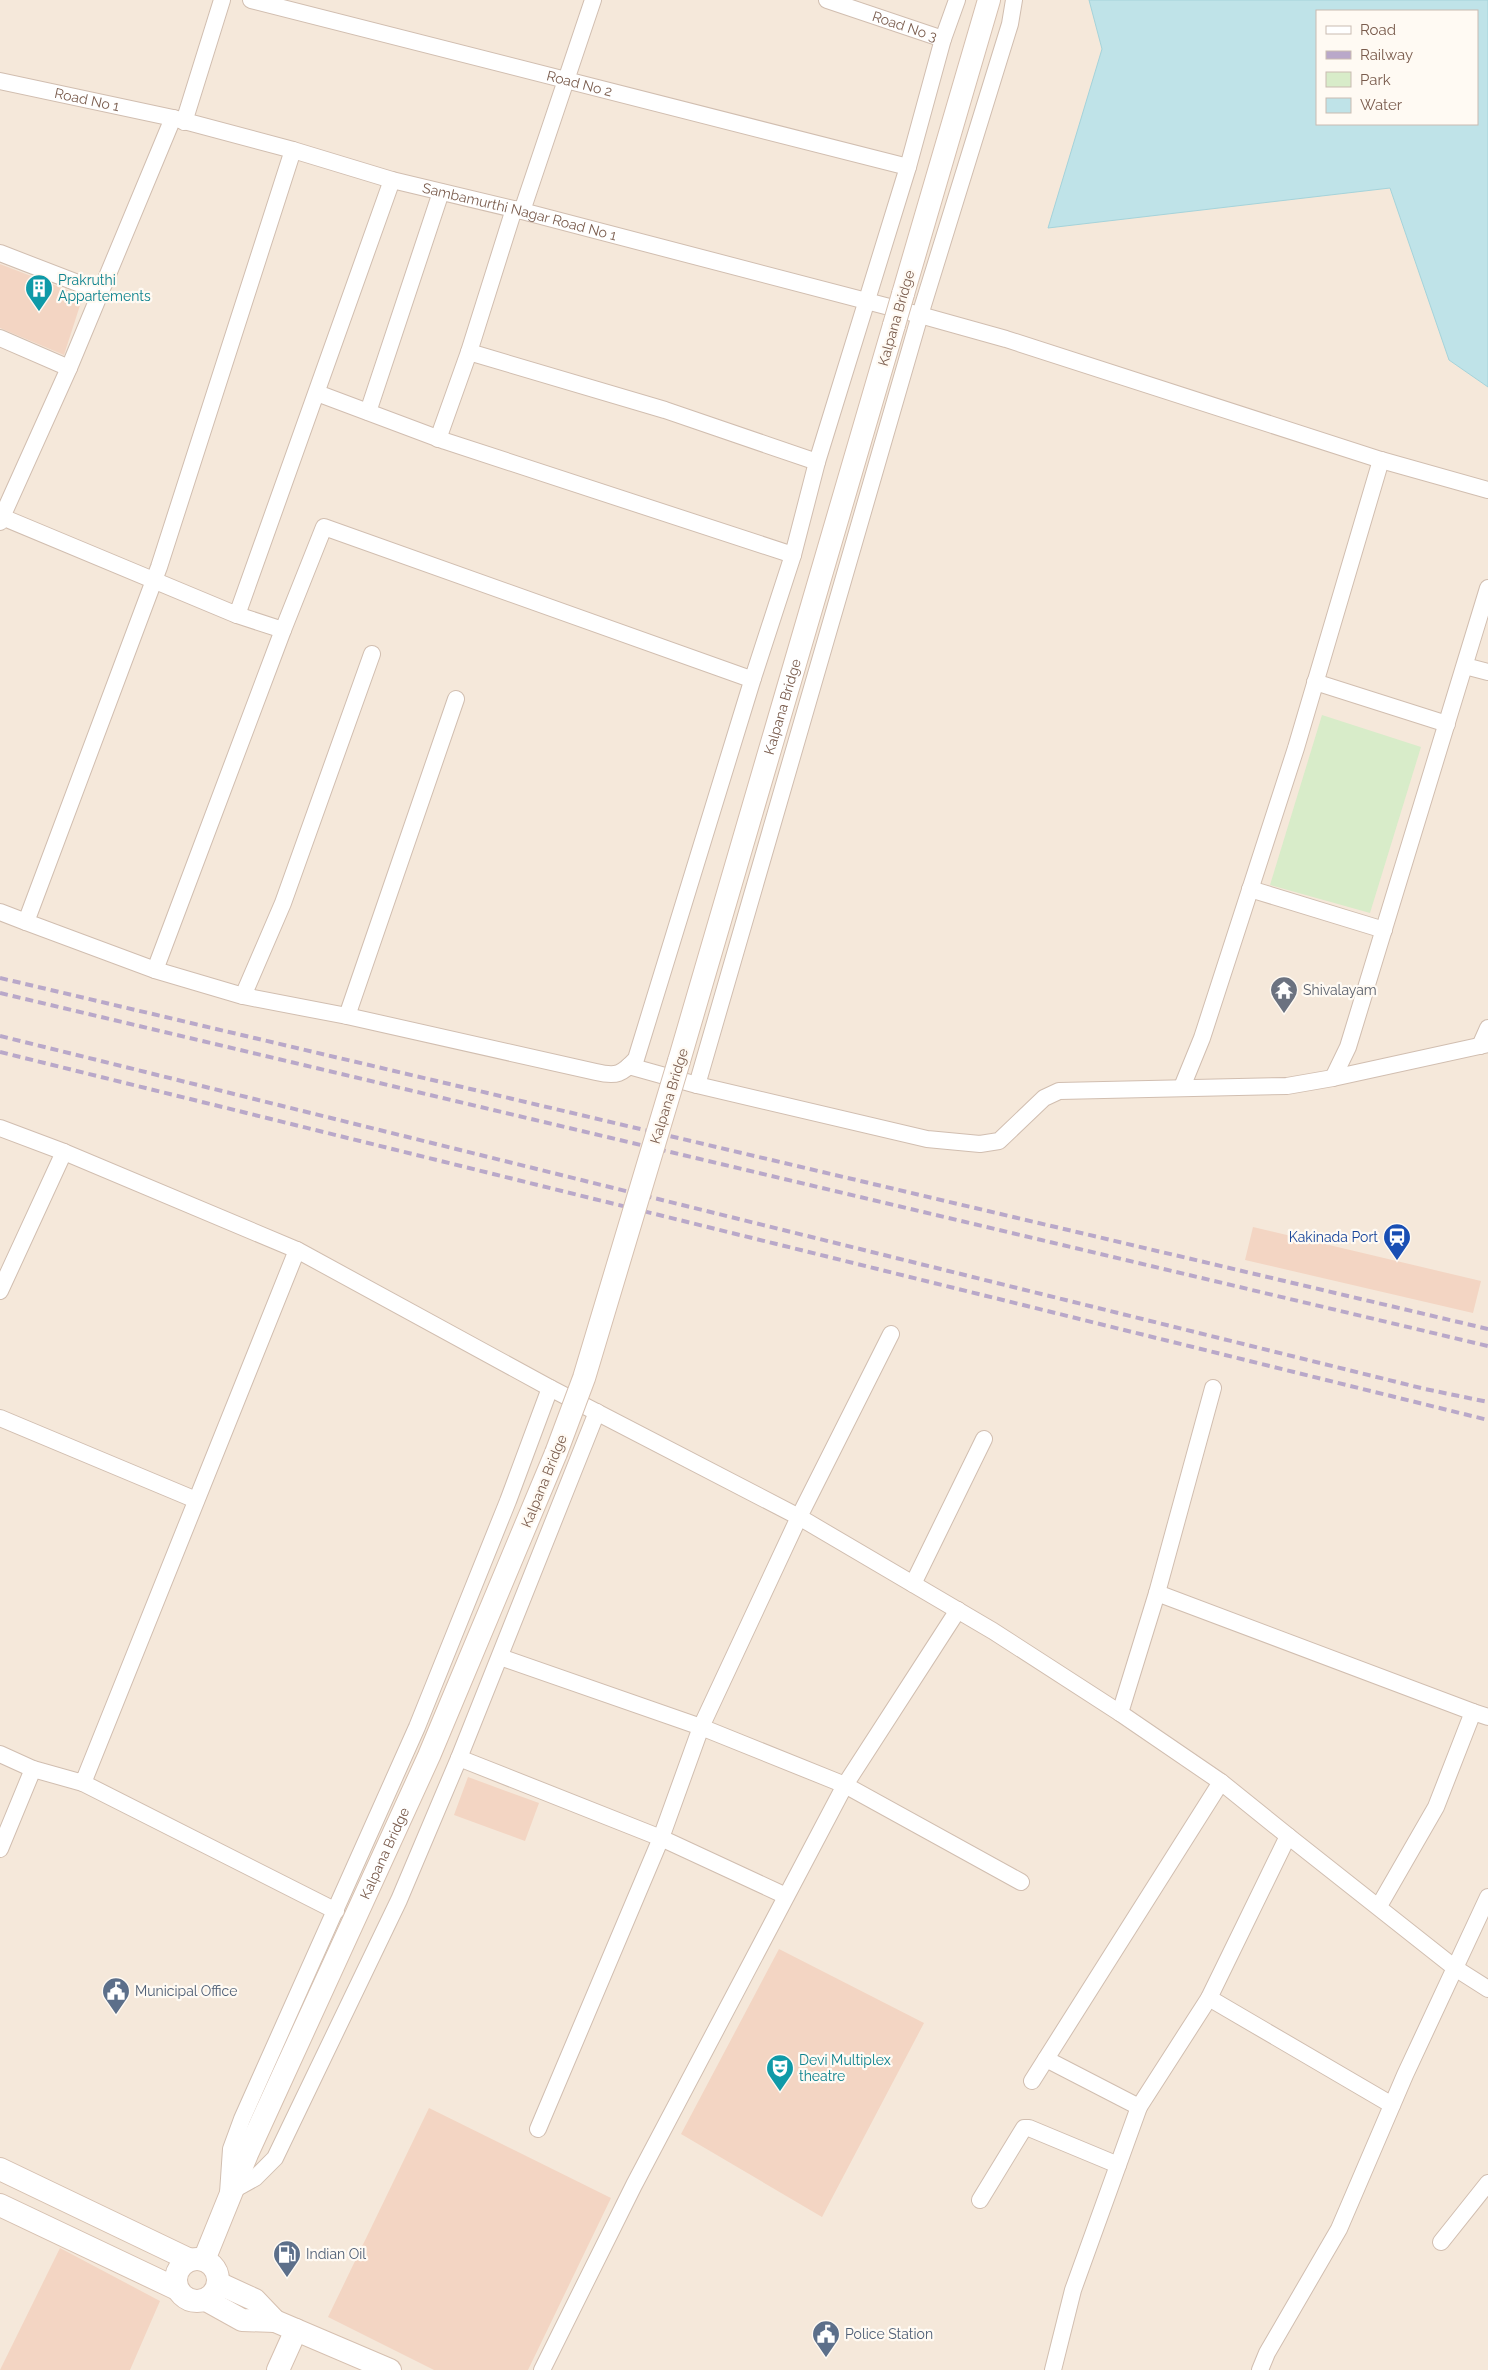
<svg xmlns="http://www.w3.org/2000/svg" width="1488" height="2370" font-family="Raleway,sans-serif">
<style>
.residential{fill:#f5e8da;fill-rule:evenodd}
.green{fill:#d8ecc9}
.water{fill:#bfe3e8;stroke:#a5d3da;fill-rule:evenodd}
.building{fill:#f3d5c3}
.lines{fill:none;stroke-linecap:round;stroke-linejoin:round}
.street-casing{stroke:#d1beb0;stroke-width:18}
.secondary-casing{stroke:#d6c0b0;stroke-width:24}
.street{stroke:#fff;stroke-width:16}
.secondary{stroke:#fff;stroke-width:22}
.rail{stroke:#b9a8c9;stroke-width:4;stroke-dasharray:8 5;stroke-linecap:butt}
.secondary-bridge-casing{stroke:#d6c0b0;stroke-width:24;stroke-linecap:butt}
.secondary-bridge{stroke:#fff;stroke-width:22}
.labels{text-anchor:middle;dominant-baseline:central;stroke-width:4.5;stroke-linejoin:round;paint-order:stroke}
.street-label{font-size:14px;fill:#7a5c4d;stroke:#fffaf3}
.culture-label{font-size:14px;fill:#0d838f;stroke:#fffaf3;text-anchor:start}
.worship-label{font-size:14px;fill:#5b616d;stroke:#fffaf3;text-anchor:start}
.transit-label{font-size:14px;fill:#164399;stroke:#fffaf3;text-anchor:end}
.service-label{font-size:14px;fill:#4e5e75;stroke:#fffaf3;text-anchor:start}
</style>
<rect width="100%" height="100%" fill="#fdf6ec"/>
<path class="residential" d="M0,0h1488v2370h-1488zM1317,11h160v113h-160z"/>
<path class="green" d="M1322,715l99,32 -51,166 -100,-28z"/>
<path class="water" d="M1089,0h399v387l-39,-27 -59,-172 -342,40 54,-179zM1317,11h160v113h-160z"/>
<path class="building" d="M0,264l83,32 -19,59 -64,-27z
M1253,1227l228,54 -8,32 -228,-53z
M468,1777l71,26 -14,38 -71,-26z
M779,1949l145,74 -102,194 -141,-83z
M429,2108l182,90 -83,172h-94l-106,-53z
M60,2248l100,53 -30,69h-130z"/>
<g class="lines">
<g class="street-casing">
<g id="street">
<path id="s1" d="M251,0l657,167"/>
<path id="s2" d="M827,0l116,39 14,-39"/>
<path id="s3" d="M0,81l173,37 120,32 99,30 130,31 398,104 86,24 375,121 107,30"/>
<path d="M184,122l38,-122"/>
<path d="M522,211l71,-211"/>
<path d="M0,253l101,39"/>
<path d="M0,338l69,30"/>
<path d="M469,352l45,-143"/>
<path d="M317,393l128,48 348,114 24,-93 91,-295 35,-128"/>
<path d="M368,412l73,-220"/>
<path d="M438,439l31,-87 196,58 152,52"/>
<path d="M2,517l67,-149 104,-250"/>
<path d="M0,522l2,-5 235,98 155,-435"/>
<path d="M283,630l41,-103 421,150 8,1 40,-123"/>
<path d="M1465,666l23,6"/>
<path d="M1315,682l132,42"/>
<path d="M1250,889l134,41"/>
<path d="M0,912l26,10 133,-355 134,-417"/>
<path d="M26,922l129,48 128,-340 -46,-15"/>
<path d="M155,970l88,26 40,-93 89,-249"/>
<path d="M243,996l104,20 109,-317"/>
<path d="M347,1016l249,56c21,5 26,2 40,-13l117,-381"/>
<path d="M1480,1046l8,-18"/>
<path d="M629,1066l68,19 230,54 53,5 19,-3 45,-43 15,-7 228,-5 46,-8 155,-34"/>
<path d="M1333,1078l15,-31 140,-459"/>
<path d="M697,1085l223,-770 90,-291 4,-24"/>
<path d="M1182,1087l20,-49 94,-290 85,-288"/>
<path d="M0,1128l64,24 233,98 -214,533 -50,-14 -33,-15"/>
<path d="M297,1250l253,138 249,129 -98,210 -40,111 -123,291"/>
<path d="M0,1291l64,-139"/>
<path d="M891,1334l-92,183 194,114 127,82 101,69 67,54 -79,162 -70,109 -66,183 -20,80"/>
<path d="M550,1388l-42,113 -91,226 -175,392 -11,30 -3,44 27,-15 20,-20 124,-258 60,-142 138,-346"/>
<path d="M0,1418l196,82"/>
<path d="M913,1584l71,-145"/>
<path d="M1157,1593l316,119 -37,95 -57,99"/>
<path d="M958,1610l-113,175 176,97"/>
<path d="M500,1657l201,70 144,58 -211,400 -92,185"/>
<path d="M1473,1712l15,5"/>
<path d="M1120,1713l37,-120 56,-205"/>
<path d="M459,1758l202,80 125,58"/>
<path d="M83,1783l253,128"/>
<path d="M1288,1836l167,132 33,21"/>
<path d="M0,1849l33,-80"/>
<path d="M1209,1998l183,107"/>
<path d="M1046,2059l93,48"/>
<path d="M1032,2081l189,-299"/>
<path d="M980,2200l44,-72h5l89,37"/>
<path d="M1441,2242l47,-59"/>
<path d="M1260,2370l7,-17 72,-124 66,-154 83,-178"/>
</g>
</g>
<g class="secondary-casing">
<g id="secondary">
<path d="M903,294l86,-294"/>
<path id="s4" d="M679,1061l215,-736"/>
<path d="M0,2169l190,91"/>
<path d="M0,2205l177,84"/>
<circle cx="197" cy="2280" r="21"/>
<path id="s5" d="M204,2260l43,-106 182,-398 127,-303"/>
<path d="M218,2283l37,17 20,21"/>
<path d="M206,2300l36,20 33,1 115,49"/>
<path d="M278,2370l18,-40"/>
</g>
</g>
<use href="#street" class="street"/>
<use href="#secondary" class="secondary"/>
<path class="rail" d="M0,978l1488,351
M0,993l1488,353
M0,1036l1425,353 63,13
M0,1052l1488,368"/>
<g class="secondary-bridge-casing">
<path id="secondary-bridge" d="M894,325l9,-31
M556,1453l28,-75 95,-317"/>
</g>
<use href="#secondary-bridge" class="secondary-bridge"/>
</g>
<defs>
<g id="building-pin" transform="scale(1.4375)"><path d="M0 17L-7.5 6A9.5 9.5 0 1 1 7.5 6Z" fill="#0f9aa8" stroke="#fffaf3"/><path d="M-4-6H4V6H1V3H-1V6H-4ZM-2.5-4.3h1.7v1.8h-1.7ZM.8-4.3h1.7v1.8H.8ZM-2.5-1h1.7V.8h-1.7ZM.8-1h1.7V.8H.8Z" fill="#fff"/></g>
<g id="temple-pin" transform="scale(1.4375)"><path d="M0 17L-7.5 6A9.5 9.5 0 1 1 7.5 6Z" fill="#6b7280" stroke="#fffaf3"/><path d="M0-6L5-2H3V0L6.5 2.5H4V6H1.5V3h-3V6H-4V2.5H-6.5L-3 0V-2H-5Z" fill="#fff"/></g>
<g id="station-pin" transform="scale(1.4375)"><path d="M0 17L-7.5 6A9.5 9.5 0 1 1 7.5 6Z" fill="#1a4fb4" stroke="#fffaf3"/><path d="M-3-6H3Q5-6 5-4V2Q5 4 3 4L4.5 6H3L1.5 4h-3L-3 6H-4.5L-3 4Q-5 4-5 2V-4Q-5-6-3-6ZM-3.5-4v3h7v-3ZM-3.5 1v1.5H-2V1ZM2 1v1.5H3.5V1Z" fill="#fff"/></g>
<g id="civic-pin" transform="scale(1.4375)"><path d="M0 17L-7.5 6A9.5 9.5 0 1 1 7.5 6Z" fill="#5c6f8a" stroke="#fffaf3"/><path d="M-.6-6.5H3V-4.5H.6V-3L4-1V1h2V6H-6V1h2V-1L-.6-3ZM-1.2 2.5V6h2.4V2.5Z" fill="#fff"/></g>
<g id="theatre-pin" transform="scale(1.4375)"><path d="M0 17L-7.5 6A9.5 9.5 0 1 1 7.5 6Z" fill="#0f9aa8" stroke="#fffaf3"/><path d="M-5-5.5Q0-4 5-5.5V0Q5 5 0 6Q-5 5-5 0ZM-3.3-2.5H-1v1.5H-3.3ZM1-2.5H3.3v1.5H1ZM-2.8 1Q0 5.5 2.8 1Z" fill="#fff"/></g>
<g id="fuel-pin" transform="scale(1.4375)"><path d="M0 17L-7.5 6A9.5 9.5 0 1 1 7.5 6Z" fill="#5c6f8a" stroke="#fffaf3"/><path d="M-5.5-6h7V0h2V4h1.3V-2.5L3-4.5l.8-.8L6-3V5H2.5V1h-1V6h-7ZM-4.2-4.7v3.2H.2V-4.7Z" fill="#fff"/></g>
</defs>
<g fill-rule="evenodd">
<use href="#building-pin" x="39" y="288"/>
<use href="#temple-pin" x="1284" y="990"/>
<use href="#station-pin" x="1397" y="1237"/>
<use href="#civic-pin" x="116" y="1991"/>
<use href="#theatre-pin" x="780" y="2068"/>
<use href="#fuel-pin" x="287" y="2254"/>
<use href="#civic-pin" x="826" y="2334"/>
</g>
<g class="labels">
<g class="street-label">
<text stroke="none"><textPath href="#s2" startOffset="82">Road No 3</textPath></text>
<text stroke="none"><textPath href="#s1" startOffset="339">Road No 2</textPath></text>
<text stroke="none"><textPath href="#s3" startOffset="89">Road No 1</textPath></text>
<text stroke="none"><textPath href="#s3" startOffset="536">Sambamurthi Nagar Road No 1</textPath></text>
<text transform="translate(896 318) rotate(-74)">Kalpana Bridge</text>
<text stroke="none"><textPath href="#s4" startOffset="369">Kalpana Bridge</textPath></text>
<text transform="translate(669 1096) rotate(-73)">Kalpana Bridge</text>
<text transform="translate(544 1481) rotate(-68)">Kalpana Bridge</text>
<text stroke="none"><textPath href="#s5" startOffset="445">Kalpana Bridge</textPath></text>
</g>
<g class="culture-label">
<text x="58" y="280">Prakruthi<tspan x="58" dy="16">Appartements</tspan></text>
<text x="799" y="2060">Devi Multiplex<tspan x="799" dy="16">theatre</tspan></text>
</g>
<g class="worship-label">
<text x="1303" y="990">Shivalayam</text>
</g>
<g class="transit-label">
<text x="1378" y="1237">Kakinada Port</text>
</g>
<g class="service-label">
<text x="135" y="1991">Municipal Office</text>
<text x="306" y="2254">Indian Oil</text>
<text x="845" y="2334">Police Station</text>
</g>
</g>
<rect x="1316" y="10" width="162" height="115" fill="#fffaf3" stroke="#cabbb1"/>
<rect x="1326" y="26" width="25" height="8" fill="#ffffff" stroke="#cabbb1"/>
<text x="1360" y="35" font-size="15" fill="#7a5c4d">Road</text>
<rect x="1326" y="51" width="25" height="8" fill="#b9a8c9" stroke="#cabbb1"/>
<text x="1360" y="60" font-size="15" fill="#7a5c4d">Railway</text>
<rect x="1326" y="72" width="25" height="15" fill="#d8ecc9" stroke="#cabbb1"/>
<text x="1360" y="85" font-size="15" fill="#7a5c4d">Park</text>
<rect x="1326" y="98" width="25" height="15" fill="#bfe3e8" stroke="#cabbb1"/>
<text x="1360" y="110" font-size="15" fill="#7a5c4d">Water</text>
</svg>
